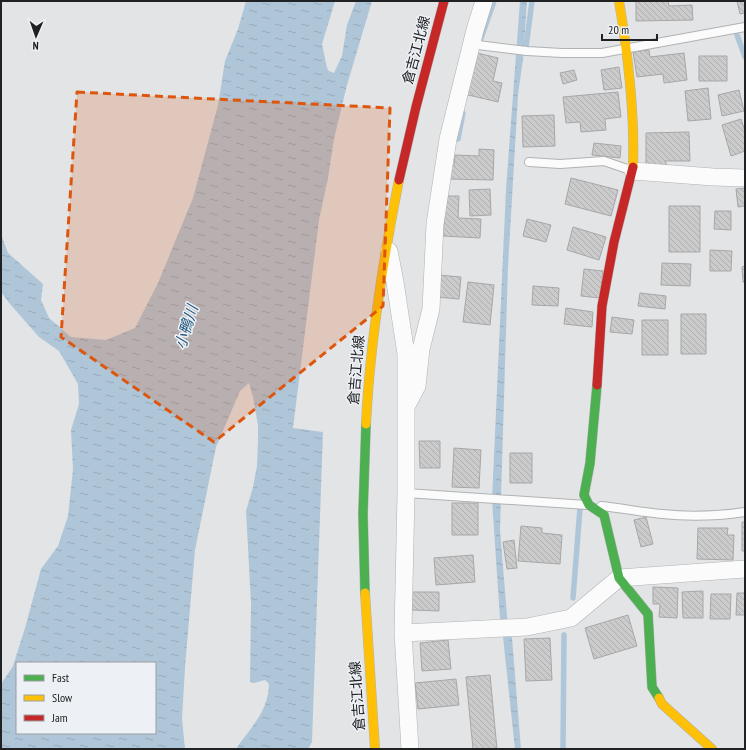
<svg xmlns="http://www.w3.org/2000/svg" width="746" height="750" font-family="'PT Sans Narrow','Noto Sans JP',sans-serif">
<style>
.water{fill:url(#water-ripples);fill-rule:evenodd}
.lines{fill:none;stroke-linecap:round;stroke-linejoin:round}
.stream{stroke:#afc6d9;stroke-width:5.5}
.building{fill:url(#building-back-hatch);stroke:#a7a7a8}
.lane-casing{stroke:#b0b2b3;stroke-width:10}
.street-casing{stroke:#b0b2b3;stroke-width:18}
.fast-casing{stroke:#b0b2b3;stroke-width:10}
.slow-casing{stroke:#b0b2b3;stroke-width:10}
.jam-casing{stroke:#b0b2b3;stroke-width:10}
.lane{stroke:#fbfbfb;stroke-width:8}
.street{stroke:#fbfbfb;stroke-width:17}
.fast{stroke:#4caf50;stroke-width:9}
.slow{stroke:#ffc107;stroke-width:9}
.jam{stroke:#c62828;stroke-width:9}
.marked{fill:#de560d;fill-opacity:0.2;stroke:#de560d;stroke-width:3;stroke-dasharray:8 5;stroke-linejoin:round}
.labels{text-anchor:middle;dominant-baseline:central;stroke-width:3;stroke-linejoin:round;paint-order:stroke}
.street-label{font-size:14px;fill:#202123;stroke:#edf1f5}
.water-label{font-size:15px;font-style:italic;fill:#26597f;stroke:#edf1f5}
</style>
<defs>
<pattern id="water-ripples" width="26" height="14" patternUnits="userSpaceOnUse"><rect width="26" height="14" fill="#afc6d9"/><path d="M2 4q2-2 4 0t4 0M15 11q2-2 4 0t4 0" fill="none" stroke="#96aaba"/></pattern>
<pattern id="building-back-hatch" width="6" height="6" patternUnits="userSpaceOnUse"><rect width="6" height="6" fill="#cbcbcc"/><path d="M-1 5l2 2M0 0l6 6M5-1l2 2" fill="none" stroke="#aeaeaf"/></pattern>
</defs>
<rect width="100%" height="100%" fill="#e2e4e6"/>
<path class="water" d="M246,1h89l-13,43 5,24 2,3 5,2 8,-17 5,-31 9,-24h16l-25,84 -13,54 -6,39 -9,42 -26,208 30,4 -11,310 -4,7h-72c15,-23 32,-36 33,-65l-4,-4 -11,3 -4,-1 1,-79 -5,-92 7,-24 4,-21 1,-26v-15l-5,-28 -4,-14 -9,8 -24,56 -21,103 -10,117 -3,52 3,30h-184v-65l12,-18 12,-38 16,-59 17,-23 10,-30 5,-46 -2,-40 8,-26 -1,-20 -19,-33 -20,-14 -29,-33 -9,-12v-58l7,19 35,31 -2,16 8,18 22,19 35,3 29,-12 23,-45 35,-85 25,-93 7,-44 13,-32zM17,663h138v70h-138z
M520,1h7l-4,58 -5,36 -10,172 -8,263 7,86 5,22 9,111h-6l-12,-112 -3,-19 -8,-118 14,-311z"/>
<g class="lines">
<path class="stream" d="M737,35l8,22
M481,38l13,-37
M526,47l6,-46
M458,139l5,-26
M573,598l7,-90
M563,749l1,-114"/>
</g>
<path class="building" d="M636,1h32l1,5 23,-1 1,15 -57,1z
M737,1h8v12l-5,1z
M649,50l1,7 34,-4 3,27 -23,3 -1,-9 -26,3 -4,-25z
M473,52l25,6 -5,23 9,2 -4,19 -34,-8z
M699,56h28v25h-28z
M619,67l3,21 -18,2 -3,-20z
M574,70l3,10 -14,4 -3,-11z
M708,88l3,31 -23,2 -3,-30z
M739,90l5,21 -22,5 -4,-21z
M618,92l3,25 -16,2 1,11 -25,2 -1,-10 -14,1 -3,-26z
M554,115l1,31 -32,1 -1,-31z
M741,119l4,12v20l-14,5 -9,-31z
M689,132l1,29h-25l2,5h-21v-33z
M594,143l27,3 -1,12 -28,-3z
M479,149l15,1 -1,30 -45,-1v-13h6l1,-11 24,1z
M571,178l47,12 -7,26 -46,-12z
M745,188v18l-7,1 -2,-18z
M490,189l1,26 -21,1 -1,-26z
M446,196h13l-1,22 23,1 -1,19 -37,-2z
M669,206h31v46h-31z
M715,211h16v19l-17,-1z
M527,219l24,6 -5,17 -23,-6z
M573,227l33,10 -7,23 -32,-10z
M710,250l22,1 -1,20h-21z
M662,263l29,1 -1,22 -29,-1z
M745,266v16h-2l-1,-15z
M584,269l19,2 -3,27 -19,-2z
M438,275l23,2 -2,22 -23,-2z
M468,282l26,3 -4,40 -27,-3z
M533,286l26,2 -1,18 -26,-1z
M640,293l26,3 -1,13 -27,-3z
M566,308l27,4 -1,15 -28,-3z
M681,314h25v40h-25z
M612,317l22,3 -2,14 -22,-2z
M642,320h26v35h-26z
M419,441h21v27h-20z
M454,448l27,2 -2,38 -27,-1z
M510,453h22v30h-22z
M452,503h26v32h-26z
M646,517l7,27 -12,3 -7,-27z
M742,522h3v29h-3z
M521,526l21,2v5l20,2 -2,29 -42,-3z
M698,528h30l-1,7h7l-1,25 -36,-1z
M514,540l3,28 -10,1 -4,-27z
M473,555l2,27 -39,3 -2,-27z
M653,587l25,1 -1,30 -18,-1 1,-13h-7z
M703,591v27h-20l-1,-26z
M412,592h27v19l-27,-1z
M737,593h8v22h-9z
M711,594h20l-1,25h-20z
M628,615l9,31 -43,13 -9,-31z
M550,638l2,42 -26,1 -2,-42z
M448,640l3,29 -29,2 -2,-28z
M490,675l7,74h-24l-7,-72z
M456,679l3,26 -41,4 -3,-26z"/>
<g class="lines">
<g class="lane-casing">
<path id="lane" d="M478,45l49,6 35,2h40l143,-26
M529,162l31,2 44,-3 29,10
M406,493l181,12
M601,506c20,2 40,6 61,8 27,3 56,2 83,-2"/>
</g>
<g class="street-casing">
<path id="street" d="M633,171l80,6 32,1
M389,251l6,31 11,72v139l-3,140 7,116
M407,405l10,-19 4,-37 10,-40 4,-85 13,-85 27,-109 9,-29
M403,633l124,-6 44,-9 48,-40 126,-9"/>
</g>
<g class="fast-casing">
<path id="fast" d="M597,385l-7,78 -6,32 5,10 15,10 15,63 29,36 4,73 7,11
M365,593l-2,-79 3,-90"/>
</g>
<g class="slow-casing">
<path id="slow" d="M619,1c9,54 16,111 14,166
M366,424c4,-82 17,-164 33,-244
M365,593l10,156
M659,698l3,6 50,45"/>
</g>
<g class="jam-casing">
<path id="jam" d="M399,180l17,-73 28,-106
M597,385l5,-79 12,-64 19,-75"/>
</g>
<use href="#lane" class="lane"/>
<use href="#street" class="street"/>
<use href="#fast" class="fast"/>
<use href="#slow" class="slow"/>
<use href="#jam" class="jam"/>
</g>
<path class="marked" d="M77,92l313,16 -7,198 -169,136 -153,-105z"/>
<g class="labels">
<g class="street-label">
<text transform="translate(416 50) rotate(-75)">倉吉江北線</text>
<text transform="translate(356 370) rotate(-85)">倉吉江北線</text>
<text transform="translate(357 696) rotate(-94)">倉吉江北線</text>
</g>
<g class="water-label">
<text transform="translate(186 327) rotate(-73)">小鴨川</text>
</g>
</g>
<rect width="746" height="750" fill="none" stroke="#202123" stroke-width="4"/>
<rect x="16" y="662" width="140" height="72" fill="#edf1f5" stroke="#9b9ea1"/>
<rect x="24" y="675" width="20" height="6" fill="#4caf50" stroke="#9b9ea1"/>
<text x="52" y="682" font-size="12" fill="#202123">Fast</text>
<rect x="24" y="695" width="20" height="6" fill="#ffc107" stroke="#9b9ea1"/>
<text x="52" y="702" font-size="12" fill="#202123">Slow</text>
<rect x="24" y="715" width="20" height="6" fill="#c62828" stroke="#9b9ea1"/>
<text x="52" y="722" font-size="12" fill="#202123">Jam</text>
<g transform="translate(36 36) rotate(182)" stroke="#edf1f5" stroke-width="3" paint-order="stroke">
<path d="M0-3L7 15L0 10L-7 15Z" fill="#202123"/>
<text y="-6" font-size="11" font-weight="bold" text-anchor="middle" fill="#202123">N</text>
</g>
<path d="M602 34v6h55v-6" fill="none" stroke="#202123" stroke-width="2"/>
<text x="608" y="34" font-size="12" fill="#202123" stroke="#edf1f5" stroke-width="3" paint-order="stroke">20 m</text>
</svg>
